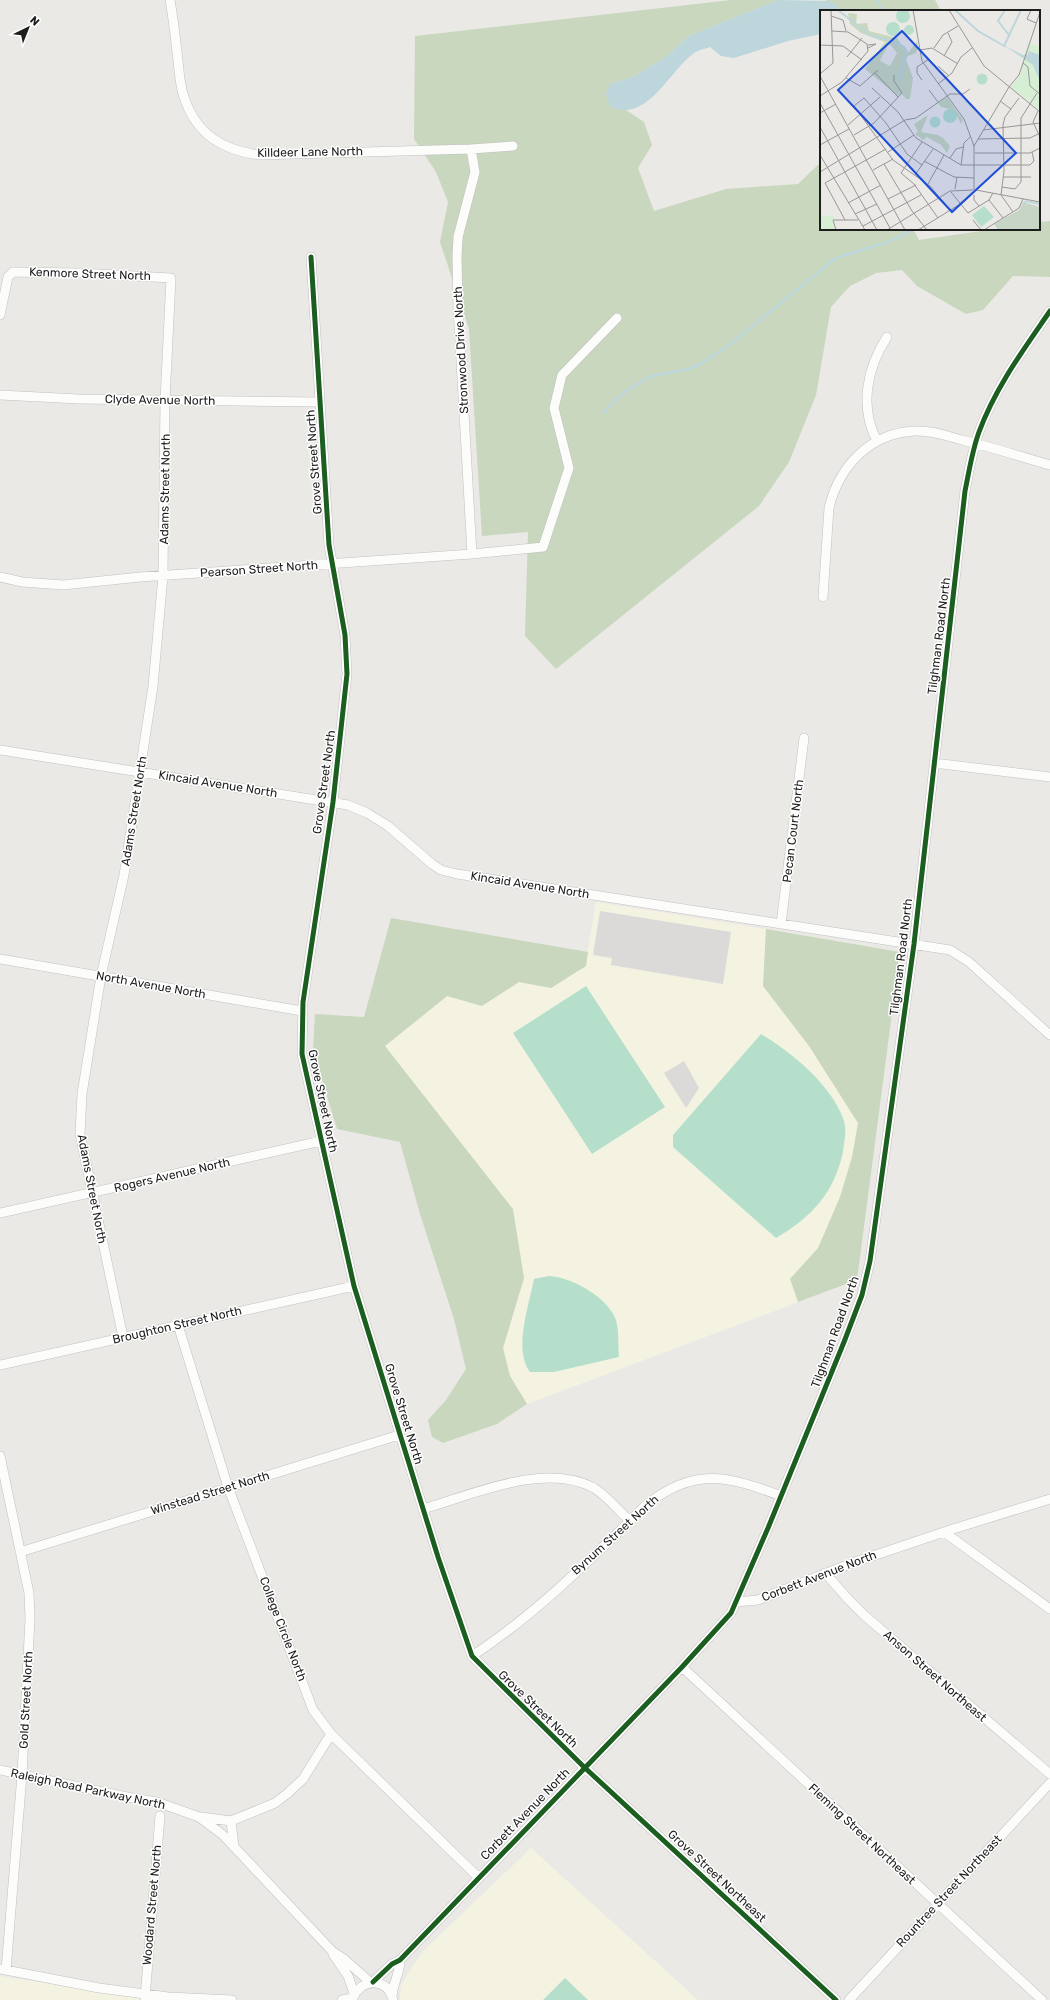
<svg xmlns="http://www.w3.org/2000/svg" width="1050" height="2000" font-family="Rubik,sans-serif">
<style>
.education{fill:#f4f3e2}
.forest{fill:#c8d7bd}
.pitch{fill:#b5dfcb}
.parking{fill:#dbdad9}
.water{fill:#bcd6dc}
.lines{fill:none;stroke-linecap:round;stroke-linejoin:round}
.stream{stroke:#bcd6dc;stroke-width:2.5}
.minor-casing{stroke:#c2c1c0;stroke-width:10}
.minor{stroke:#fcfcfb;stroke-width:9}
.cycleway-casing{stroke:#fff;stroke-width:8}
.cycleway{stroke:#1b5e20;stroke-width:5}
.labels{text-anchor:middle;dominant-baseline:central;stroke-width:3;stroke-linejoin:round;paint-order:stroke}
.street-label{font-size:12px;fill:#1d1d1d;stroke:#fff}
.inset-river{fill:none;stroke:#bcd6dc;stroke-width:2}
.inset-road{fill:none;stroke:#999796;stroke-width:1}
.view{fill:#1d4ed8;fill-opacity:0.15;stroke:#1d4ed8;stroke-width:2}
.inset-edge{fill:none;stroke:#1d1d1d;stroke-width:2}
</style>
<rect width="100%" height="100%" fill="#ebe9e6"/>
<path class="education" d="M596,902l170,27 -3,57 46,60 49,77 -1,157 -330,124 -17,-28 -7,-28 21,-70 -139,-232 63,-50 34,10 37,-24 32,6 34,-22z
M531,1848l167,152h-298l1,-15 21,-33z
M0,1976l151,23 12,1h-163z"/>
<path class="forest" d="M731,0h47l-89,36 -22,20 -32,20 -25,8v23l16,3 18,12 8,23 -14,23 16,43 72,-22 72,-5 23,-22v67h92l6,11 76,-11h44v-7l11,-1v56l-37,-1 -30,34 -17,4 -49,-28 -15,-16 -26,3 -26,13 -19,21 -15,88 -27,67 -30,44 -203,163 -31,-33 3,-104 -46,4 -13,-207 -29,-87 8,-40 -12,-30 -22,-33 1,-103z
M825,0h110l6,11h-104v-6z
M391,918l197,34 -2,14 -35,22 -32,-6 -37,24 -35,-10 -62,50 128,163 11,69 -21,70 7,28 17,28 -30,20 -54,19 -11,-6 -4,-17 18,-20 20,-31 -12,-50 -34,-105 -20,-72 -63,-13 -24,-79 2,-36 49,3z
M766,929l134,23 -43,328 -59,22 -8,-23 28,-31 22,-51 12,-40 6,-34 -49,-77 -46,-60z"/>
<path class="pitch" d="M586,986l79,121 -73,47 -79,-121z
M761,1034c31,19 71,51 83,87 3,10 0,21 -1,31 -9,41 -31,65 -67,86l-103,-91v-12z
M549,1276c22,1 59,21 67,44 3,11 2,25 3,37l-65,15h-24c-17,-22 -1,-67 4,-93z
M565,1978l23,22h-45z"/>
<path class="parking" d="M600,911l131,21 -8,52 -112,-19 1,-7 -19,-3z
M684,1061l15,27 -13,20 -22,-35z"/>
<path class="water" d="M778,0l52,1 7,4v6h-16v23l-33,7 -54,17 -13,-2 -11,-9c-5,2 -13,3 -17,7 -21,15 -40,56 -68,56 -4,0 -10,-2 -15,-3l-4,-13 4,-10 25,-8 32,-20 22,-20z"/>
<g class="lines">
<path class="stream" d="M877,0l6,11
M604,413l10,-12 16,-13 22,-12 37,-7 13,-6 30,-20 101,-83c26,-12 56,-14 80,-31"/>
<g class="minor-casing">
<path id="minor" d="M170,0c3,17 5,34 7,52 2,14 2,31 7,45 12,37 38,53 75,58l212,-6 42,-3
M471,149l4,23 -17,65 -1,20 1,51 14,246
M311,257l18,288 16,90 2,39 -14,128 -30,200 -1,52 52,232 84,271 34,99 112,111 252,233
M0,315l8,-38 5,-5 68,1 90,5 -6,122 -2,176 -10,110 -29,189 -23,101 -19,118 -2,40 43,203
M0,395l79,4 241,3
M877,441c-18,-34 -10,-73 10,-104
M0,577l22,5 41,3 77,-8 332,-23 71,-7 26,-79 -15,-60 8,-33 55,-57
M823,597l6,-89c10,-42 41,-75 86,-77 16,-1 32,5 47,9 30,7 59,17 88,25
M0,750l348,55 19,8 21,13 44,38 9,6 16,4 493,76 19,12 81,73
M934,763l116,14
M781,924l23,-186
M0,959l302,52
M0,1213l321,-72
M178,1325l50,162 85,223 18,24 147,143
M0,1365l354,-79
M0,1456l29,137 1,26 -8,156 -16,195
M423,1509c49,-14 123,-48 171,-21 13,8 24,22 36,33
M944,1532l106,77
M20,1552l379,-117
M825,1573l23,26 17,17 185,158
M736,1602l22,-2 97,-38 98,-33 97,-30
M472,1656c64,-42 119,-97 173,-150 49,-40 83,-30 136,-10
M682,1667l360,333
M0,1770l127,27 30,5 42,15 24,18 110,117 11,7 26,23
M201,1817l30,4 44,-18 13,-10 15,-14 28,-45
M231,1821l3,26
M333,1954l15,22 6,17
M0,1969l99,19 69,9 64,3
M373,1982l19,-18 8,-4 282,-293 49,-54 37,-85 76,-186 18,-47 8,-34 44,-317 51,-453c4,-19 7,-40 14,-59 16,-44 45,-83 71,-121
M392,1996c1,-13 8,-23 8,-36
M145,1998l15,-182
M342,2000l11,-2
M352,2000c7,-22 36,-24 41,0
M849,2000l201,-217"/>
</g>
<use href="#minor" class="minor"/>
<g class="cycleway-casing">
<path id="cycleway" d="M311,257l18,288 16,90 2,39 -14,128 -30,200 -1,52 52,232 84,271 34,99 112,111 252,233
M373,1982l19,-18 8,-4 282,-293 49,-54 37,-85 76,-186 18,-47 8,-34 44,-317 51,-453c4,-19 7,-40 14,-59 16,-44 45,-83 71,-121"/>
</g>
<use href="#cycleway" class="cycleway"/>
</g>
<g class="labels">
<g class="street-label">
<text transform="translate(310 152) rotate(-1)">Killdeer Lane North</text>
<text transform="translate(90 274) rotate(2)">Kenmore Street North</text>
<text transform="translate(461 350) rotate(-93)">Stronwood Drive North</text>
<text transform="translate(160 400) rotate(1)">Clyde Avenue North</text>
<text transform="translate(314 462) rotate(-94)">Grove Street North</text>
<text transform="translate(165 489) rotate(-89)">Adams Street North</text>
<text transform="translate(259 569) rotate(-4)">Pearson Street North</text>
<text transform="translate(939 636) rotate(-83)">Tilghman Road North</text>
<text transform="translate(324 782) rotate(-82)">Grove Street North</text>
<text transform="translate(218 784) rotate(9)">Kincaid Avenue North</text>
<text transform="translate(134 811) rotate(-81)">Adams Street North</text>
<text transform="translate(793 831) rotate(-83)">Pecan Court North</text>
<text transform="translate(530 885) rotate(9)">Kincaid Avenue North</text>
<text transform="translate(901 957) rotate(-83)">Tilghman Road North</text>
<text transform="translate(151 985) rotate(10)">North Avenue North</text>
<text transform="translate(323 1101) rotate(78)">Grove Street North</text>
<text transform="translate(172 1175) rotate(-13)">Rogers Avenue North</text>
<text transform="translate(92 1189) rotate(79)">Adams Street North</text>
<text transform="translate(177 1325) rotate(-13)">Broughton Street North</text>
<text transform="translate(835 1332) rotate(-70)">Tilghman Road North</text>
<text transform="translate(404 1414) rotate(73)">Grove Street North</text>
<text transform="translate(210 1493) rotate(-17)">Winstead Street North</text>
<text transform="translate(615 1535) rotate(-42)">Bynum Street North</text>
<text transform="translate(819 1576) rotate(-21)">Corbett Avenue North</text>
<text transform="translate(283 1629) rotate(69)">College Circle North</text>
<text transform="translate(935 1676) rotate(41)">Anson Street Northeast</text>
<text transform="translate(26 1700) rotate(-87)">Gold Street North</text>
<text transform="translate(538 1709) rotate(44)">Grove Street North</text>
<text transform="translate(88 1789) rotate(12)">Raleigh Road Parkway North</text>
<text transform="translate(525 1814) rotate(-46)">Corbett Avenue North</text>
<text transform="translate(862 1834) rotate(43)">Fleming Street Northeast</text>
<text transform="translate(717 1876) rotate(43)">Grove Street Northeast</text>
<text transform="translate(949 1891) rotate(-47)">Rountree Street Northeast</text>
<text transform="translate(152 1905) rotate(-85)">Woodard Street North</text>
</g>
</g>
<g transform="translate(820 10)">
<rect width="220" height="220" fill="#ebe9e6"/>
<path d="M28,3l9,1 -1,10 11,-1 2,8 28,7 9,14 2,1 9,-12 1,6 -2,6 -8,3 -2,3 7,19 -3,21h-4l-5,-6 -3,3 -33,-27 20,-27 -24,-9 -11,-9zM69,33l8,10 -7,13 -10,-5zM127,87l16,23 -2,4 -7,-14 -13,-3 -3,-4zM108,105l-7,17 17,3 5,3 7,8 -3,7 -6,-8 -14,-8 -4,3 -8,-6 3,-2 -4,-8z" fill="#c8d7bd" fill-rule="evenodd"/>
<path d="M203,192l17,5v23h-42l-4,-6 25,-14z" fill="#c6d5c5"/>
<path d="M208,33l12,3v64l-29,-23 9,-11zM0,203l1,2 13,1 1,14h-15z" fill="#d6efd4"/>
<path d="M76 6a7 7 0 1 1 14 0a7 7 0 1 1-14 0ZM66 19a7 7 0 1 1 14 0a7 7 0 1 1-14 0ZM84 20a5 5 0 1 1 10 0a5 5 0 1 1-10 0ZM156.5 69a5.5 5.5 0 1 1 11 0a5.5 5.5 0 1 1-11 0ZM123 106a7 7 0 1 1 14 0a7 7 0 1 1-14 0ZM109.5 112a5.5 5.5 0 1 1 11 0a5.5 5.5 0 1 1-11 0ZM164,196l10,11 -13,10 -9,-12z" fill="#b5dfcb"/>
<path d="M185,36l18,9 5,-1 1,-3 11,4v26l-7,-16z" fill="#bcd6dc"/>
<path class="inset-river" d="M18,0l33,26 22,5 11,6 3,5 -9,29M135,0l23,21 28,16M185,0l-7,11 11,14M184,36l17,-36M204,194l2,-3 14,3"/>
<path class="inset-road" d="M93,0l9,51 42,58 10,27M129,0l35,56 56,46M211,0l-4,9 9,4M11,6l12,4 3,11M0,35l23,1 19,14M48,35l8,-1 -8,4M114,38l9,-13 15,-9M100,40l12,-2 26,16M124,46l8,-14 -4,-9M27,47l15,-19M203,53l5,4 2,19 10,8M118,56l11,10M55,63l23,24M0,64l13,-11 -2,-53M0,66l85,154M26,68l14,8 18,-16M102,70l-5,-7v-6l12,-8M118,74l14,-11 9,-16 11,-9M52,78l26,24 18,26 45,27h69l4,-4 -2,-9M109,80l9,12M0,86l22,-14 26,-31 -1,-7 -19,-12 -16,-1M180,91l11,8M0,93l70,125M218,101l-5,11 7,15M0,103l16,-9M28,115l32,-28M0,117l57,103M163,120l57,-7M34,125l20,-12 28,-30 -8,-12v-6M158,129l52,-1 8,-4M102,132l-21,31 13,11 24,34M0,135l29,-16M68,142l26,-17M155,143h55l10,-5M0,145l45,75M130,148l6,-9 7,-2M104,151l30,16 20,1M64,154l28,47 15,19M102,155l-15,-11 -21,-31 -22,-25 -10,8 39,54 37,26 20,24M141,155l3,-22 6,-6M53,160l20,-11M0,162l85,-52 11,-2 34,-24h13l7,-5M95,165l18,-26M183,167h28M108,174l16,-29M182,177l13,2 6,-7v-64l16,-25M135,179l2,-12M154,180v-44l35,-59 10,-12 21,-63M156,180l64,12M131,182l17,21 21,-13 4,-7M154,185v5l5,6M68,189l28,-14M169,190l14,18M28,193l33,-18M193,202l-12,-17 3,-24 -1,-46 2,-8 14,-19M35,204l22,-10M25,210l-20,-37 61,-34M153,210l8,10M43,216l58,-31M16,220l-3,-10h25M67,220l63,-39 23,-1M98,220l39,-24 16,-14M164,220l35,-22 4,-9"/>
<path class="view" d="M82,21l114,122 -64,59 -114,-122z"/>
<rect width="220" height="220" class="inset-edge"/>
</g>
<g transform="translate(28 28) rotate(43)" stroke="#ffffff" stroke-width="3" paint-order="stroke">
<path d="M0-3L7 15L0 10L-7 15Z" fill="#1d1d1d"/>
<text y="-6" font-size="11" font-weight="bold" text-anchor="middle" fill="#1d1d1d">N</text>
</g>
</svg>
